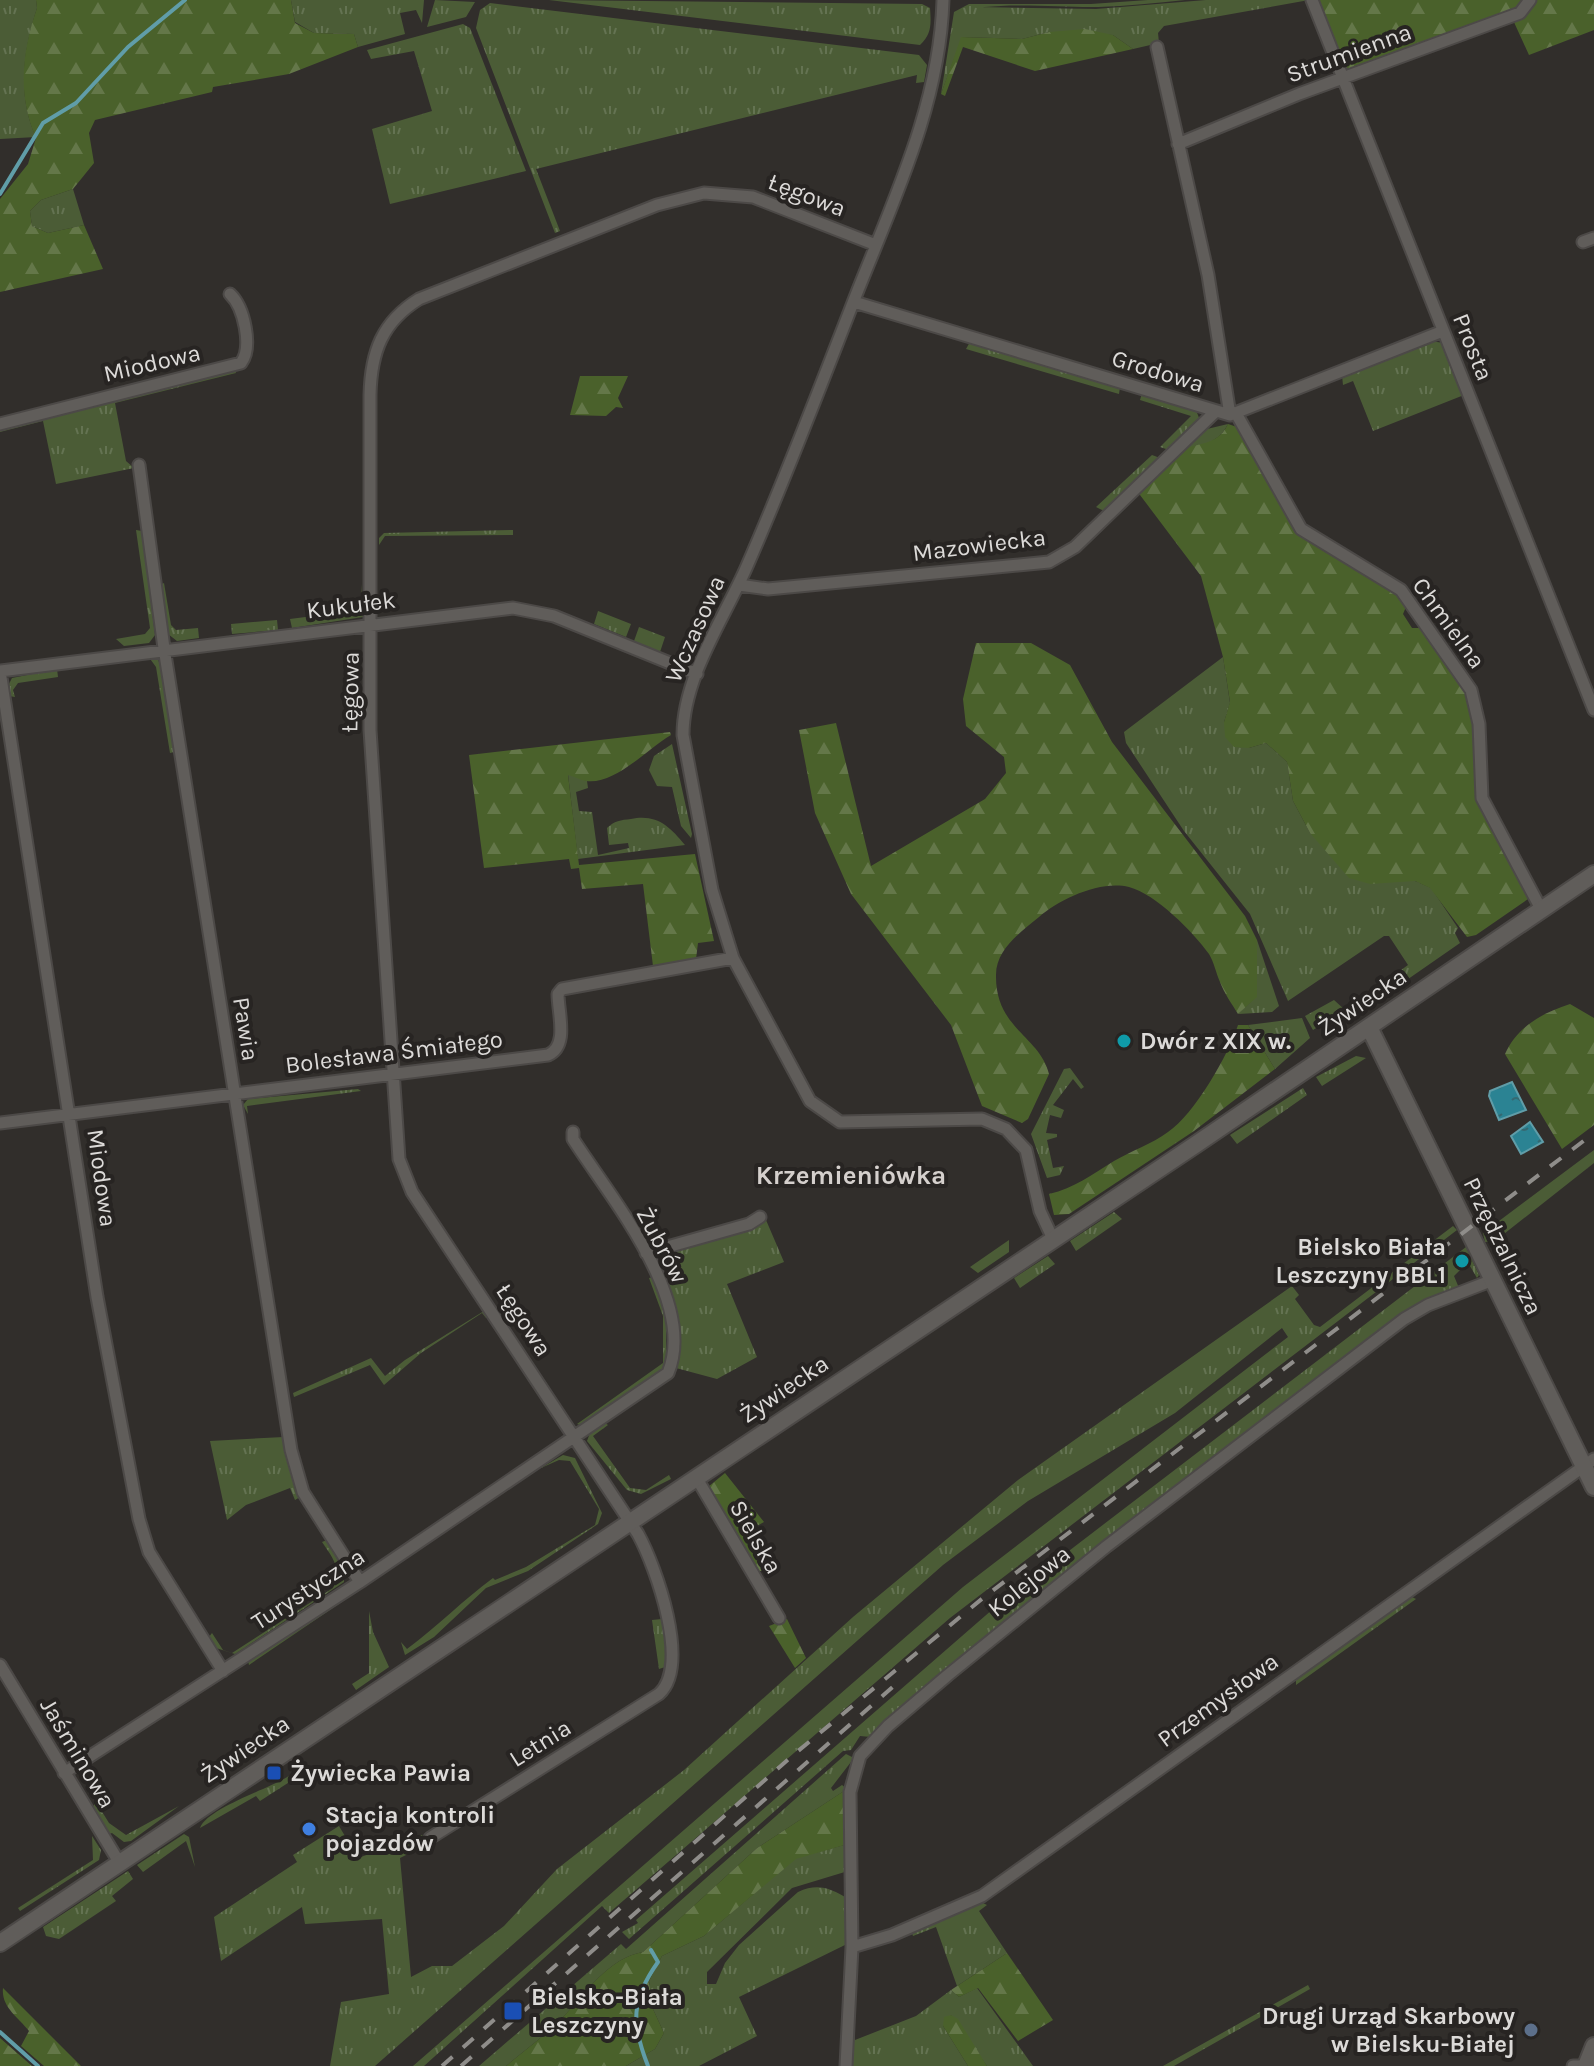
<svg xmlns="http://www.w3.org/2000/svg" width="1594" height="2066" font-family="Karla,sans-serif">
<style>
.grass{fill:url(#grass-tufts)}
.forest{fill:url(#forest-firs)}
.water{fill:url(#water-ripples);stroke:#609da8;stroke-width:2}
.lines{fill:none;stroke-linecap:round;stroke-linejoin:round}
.stream{stroke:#609da8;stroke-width:4}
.street-casing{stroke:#4c4947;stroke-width:15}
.secondary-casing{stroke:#4c4947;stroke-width:20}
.street{stroke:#605d5a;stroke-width:11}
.secondary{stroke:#605d5a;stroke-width:16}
.rail{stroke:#8f8d8a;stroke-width:4;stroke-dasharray:14 14;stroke-linecap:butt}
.culture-dot{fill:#0f9aa8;stroke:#272422;stroke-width:3}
.transit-dot{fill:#1a4fb4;stroke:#272422;stroke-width:3}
.shop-dot{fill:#3f7fe0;stroke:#272422;stroke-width:3}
.service-dot{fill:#5c6f8a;stroke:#272422;stroke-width:3}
.labels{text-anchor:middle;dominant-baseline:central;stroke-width:8;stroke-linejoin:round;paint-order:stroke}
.street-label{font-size:24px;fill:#dcdad8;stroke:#272422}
.poi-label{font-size:24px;font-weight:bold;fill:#dcdad8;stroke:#272422;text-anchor:start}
.neighbourhood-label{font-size:26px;font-weight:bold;fill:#d5d0cd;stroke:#272422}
</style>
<defs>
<pattern id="grass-tufts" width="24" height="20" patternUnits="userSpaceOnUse" patternTransform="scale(2)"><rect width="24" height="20" fill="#4b5c36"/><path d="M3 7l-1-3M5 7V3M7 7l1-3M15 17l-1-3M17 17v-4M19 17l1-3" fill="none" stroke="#647352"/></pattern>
<pattern id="forest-firs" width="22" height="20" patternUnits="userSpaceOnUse" patternTransform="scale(2)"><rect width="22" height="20" fill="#4a612b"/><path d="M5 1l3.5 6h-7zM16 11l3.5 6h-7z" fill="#647749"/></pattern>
<pattern id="water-ripples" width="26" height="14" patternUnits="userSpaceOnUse" patternTransform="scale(2)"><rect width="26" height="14" fill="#2b8393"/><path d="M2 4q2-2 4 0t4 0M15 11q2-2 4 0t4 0" fill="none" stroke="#346972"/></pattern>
</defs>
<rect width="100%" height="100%" fill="#312e2b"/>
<path class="grass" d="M0,0h36l1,8c-14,42 -20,89 -1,129l-36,2z
M291,0h133l-2,23 -6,-13 -16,3 5,21 -47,13 -4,-13 -40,-1 -19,-11z
M435,0l40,2 -9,15 -39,10z
M549,0l373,4 8,4c1,16 2,26 -10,37z
M1148,0h37c-29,3 -58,6 -87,7 -37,1 -108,-7 -140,6l17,-6 121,2 110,-9h103l-145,26 -6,7 1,10 -26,6 -20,-14 -64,-3 -27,7 -60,-2 -21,57 13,-82 15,-8h122z
M490,3l429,52 8,10 -3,17 -8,1 1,-8 -381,94 24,62 -5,2 -79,-205 4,-18z
M463,24l7,4 56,143 -136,33 -18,-75 60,-18 -18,-60 -43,8 -4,-9z
M73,189l11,36 -36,8 -16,-7 -2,-15 11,-11z
M1430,341l14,2 20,52 -91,36 -20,-50 -10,4 -1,-10z
M970,342l150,45 -1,7 -153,-45z
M235,370l1,3 -121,30 11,58 8,7 -78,16 -13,-63 -43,11v-4z
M1142,393l53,15 5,12 -31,30 -9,-3 31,-31 -51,-16z
M1228,424c-11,22 -31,21 -52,29l31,-24z
M1152,455l8,3 -54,54 -10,-5z
M136,530l6,1 13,104 -6,8 -25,3 -8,-7 29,-5 5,-6z
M513,530v5l-128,1 -6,9v-7l5,-5z
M164,583l7,42 5,5 22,-2 1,10 -22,3 -9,-7 -8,-49z
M361,584l2,33 -71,11 -2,-9 62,-8 9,-9z
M598,611l33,13 -5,13 -32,-13z
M277,620l1,10 -46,4 -1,-10z
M639,627l26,10 -5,15 -26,-11z
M148,656l10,3 2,7 14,86 -4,1 -14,-86z
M1223,657l7,46 -6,19 25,26 17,-5 21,19 6,39 17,32 82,48h23l16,7 27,40 -3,5 5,10 -85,59 -7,1 -7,-4 47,-34 -19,-29h-5l-96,65 -38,-87 -66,-83 -58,-88 -2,-11z
M57,669l1,8 -40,6 -5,7 2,7 -6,-1 -1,-10 4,-8z
M672,744l20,90 -1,4 -10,-12 -9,-39 -15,-1 -8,-16 5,-14z
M568,774l19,7 1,7 -12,4 3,19 13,1 6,43 31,-7 -1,-5 -19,2 -2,-17c7,-7 14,-8 24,-9 26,-5 38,7 54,26l-107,14z
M1257,940l22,66 -7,6 -34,2 19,-18z
M1334,1000l11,10 -3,7 -17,12 -4,-4 -8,5 -8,-14z
M1302,1018l8,20 -35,31 -27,-44z
M1356,1056l10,2 -44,28 -6,-9z
M1070,1068l14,19 -3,2 -8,-10 -20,26 11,5 -3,8 -11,-3 -4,18 11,1v3l-10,3 6,28 11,-2 -4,9 -13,3 -16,-44 33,-65z
M1303,1088l4,7 -70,49 -7,-9z
M358,1089l3,2 -114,15 1,8 -5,-9 5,-6z
M1594,1150v13l-99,78 -10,1 -2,-9z
M1114,1212l8,7 -46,32 -6,-10z
M766,1220l18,42 -57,22 30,73 -40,22 -41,-11v-57l-10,-27 3,-2 -7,-26 5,-5z
M1453,1226l4,4 -507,388 -341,295 -7,-7 -178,160h-11l550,-479 325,-250 -6,-9 -107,85 -147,88 -85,64 -568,501h-45l11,-64 48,-8 -7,-75 -77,5 -3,-17 -81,54 -7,-44 83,-55 -4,-7 46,-29 19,32 64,-23 6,9 -28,14 11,119 21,-11h20l52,-40 53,-57 127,-99 169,-153 165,-137 274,-194 7,9 -4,4 19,26 6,2z
M1009,1240v12l-31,21 -8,-6z
M1466,1247l13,28 -2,3 -14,-24 -9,5 7,10 -7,7 5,12 -32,13 -556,436 -11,-1 -9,14 -8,1 -214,188 -7,-7 16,-9 -2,-3 357,-311z
M1048,1256l7,8 -35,24 -6,-10z
M654,1277l12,37v54l-84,58 -5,-2 86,-61v-47l-14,-38z
M484,1311l5,5 -3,2 -4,-5 -61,40 -37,32 -14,-20 -76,32 -1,-4 78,-35 14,18 20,-16z
M605,1423l3,2 -15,11 37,52 16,2 23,-15 2,4 -30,15 -14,-4 -40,-49 3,-8z
M284,1437l16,60 -5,3 -5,-12 -44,17 -19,15 -17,-79z
M563,1455l12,3 27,55 -4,11 -70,47 -42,17 -52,49 -29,18 -4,-13 6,7c31,-23 56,-49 86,-71l2,2 31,-13 69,-42 4,-16 -29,-48 -11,-1 -18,8z
M327,1540l17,32v10l-109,72 -19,-6 -7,-11 3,-4 11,17 9,3 101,-65c9,-19 0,-30 -11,-46z
M355,1593l-106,72 -1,-4z
M1412,1597l4,2 -120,86v-5z
M369,1611l4,21 16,35 -33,23 -4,-6 17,-11z
M662,1619l6,35 -3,13 -6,2 -7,-49z
M846,1754l8,4 -23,30 2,3 9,-6 5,4 -90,59 -114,104c-35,6 -57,41 -80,65 -17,18 -38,33 -57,49h-27l142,-122 5,5z
M303,1761l5,9 -48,31 -4,-5 -56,32c8,-21 73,-40 90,-53 4,-4 9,-10 13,-14z
M96,1802l13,21 17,12 53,-29 -48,35 -7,1 -12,-9 -3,1 -17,-26z
M184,1834l5,3 6,30 -9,-26 -43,31 -6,-7z
M92,1836l9,14 -2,10 -79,51 -2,-3 75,-48z
M848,1844v27l-56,17 -85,84v12h9l9,-21 14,-18 59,-53c20,-9 32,-4 50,7l1,44 -110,54 18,39 -58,30h-73l29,-17 9,-16 -11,-24 -4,-28 13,-25 42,-20 92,-78z
M128,1871l5,8 -21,17 4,5 -57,38 -13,-3 -3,-9z
M981,1902l6,3 -8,6 28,42 -50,33 -21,-59 -23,9 -1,-3z
M1308,1985l2,4 -136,77h-11z
M977,1988l56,78h-46l-36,-51 -8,11 25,40h-119l-1,-34 7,-7v15l61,-24 35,-26 8,7z"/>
<path class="forest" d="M36,0h255l4,23 19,10 40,1 4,13 -69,27 -76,13 -1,5 -117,28 -6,13 5,30 -21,26 -32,11 -11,11 2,15 16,7 36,-8 19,44 -103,23v-93l28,-35 8,-26c-19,-42 -14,-87 1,-130z
M1316,0h211l-4,7 -177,67z
M1533,0h61v30l-65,25 -16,-35z
M1085,29l28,6 20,14 -98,22 -72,-24 -18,49 -4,-2 20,-57 61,2 27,-7z
M580,376h48l-10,22 5,10 -7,-1 -10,9 -36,-1z
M1228,424l12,4 53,95 96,61 19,18 -5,12 9,14h14l47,73 6,87 50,106 -1,5 -52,36 -9,2 -37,-49 -15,-7 -45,3 -21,-6 -39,-45 -17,-32 -6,-39 -21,-19 -17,5 -15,-1 -9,-10 -1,-15 6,-20 -7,-45 -22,-81 -64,-85c12,-12 24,-26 37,-36 20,-15 42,-6 54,-31z
M976,643h55l39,22 42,77 133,174 12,24v57l-19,17c-6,-10 -14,-21 -18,-32 -4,-9 -6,-20 -11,-28 -16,-22 -53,-60 -80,-67 -29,-7 -69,12 -90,30 -18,15 -43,32 -43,58 -1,54 44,61 53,99l-21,45 -6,4 -40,-17 -31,-81 -100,-131 -36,-81 -16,-83 37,-7 35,143 114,-67 21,-26 -2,-16 -38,-31 -3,-27z
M670,732l1,3c-24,14 -56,50 -85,46 -6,-1 -13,-5 -18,-6l11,90 116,-11 19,87 -16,2 -2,16 -43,7 -10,-82 -61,5 -3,-21 -8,1 -2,-10 -85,9 -15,-113z
M1570,1004l24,14v107l-32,24 -57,-95c12,-27 37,-41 65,-50z
M1238,1025h10l27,44 -81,62 -125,83 -15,1 -5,-21c26,-6 42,-19 65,-33 17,-10 38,-17 54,-29 26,-17 61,-78 70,-107z
M725,1473l39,49 -20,11 19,38h-8l-47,-84z
M787,1619l19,39 -11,10 -26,-42z
M847,1789l1,55 -52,15 -92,77 -42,20 -13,25 4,28 11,24 -9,16 -29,17h-120c19,-16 40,-31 57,-49 23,-24 45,-59 80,-65l114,-104z
M1007,1953l46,67 -35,21 -40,-53 -19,9 -8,-7z
M3,1988l78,78h-37l-23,-20 8,-15c-11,-14 -28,-24 -26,-43z
M951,2015l7,4 29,47h-19l-25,-40 1,-9z
M0,2038l32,28h-32z"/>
<path class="water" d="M1512,1082l14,28 -27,10 -10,-24 1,-5z
M1530,1122l13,20 -22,12 -10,-18z"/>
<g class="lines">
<path class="stream" d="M0,194l43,-71 33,-20 52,-56 57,-47
M0,2032l38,34
M648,2066c-17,-43 -17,-66 10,-104l-7,-12"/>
<g class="street-casing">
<path id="street" d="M943,0c-3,102 -48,197 -85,290 -36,92 -71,185 -111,276 -23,53 -64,111 -64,169l29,155 21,68 77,143 30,21 142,-3 24,10 20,21 14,61 13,28
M1312,0l282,710
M1157,47l51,228 22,140
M1178,144l121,-50 221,-81 10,-13
M1583,242l11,-4
M854,302l376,113 213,-84
M1237,415l64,114 100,61 70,100 8,34 3,74 59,111
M0,424l241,-61c12,-16 3,-56 -11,-69
M139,465l25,183 127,802 12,42 57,90
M739,585l29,4 281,-27 26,-15 140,-135
M0,671l97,626 42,222 10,33 74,119
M0,671l513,-63 41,8 143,58
M0,1123l548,-68c21,-9 10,-42 10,-61l4,-5 171,-31
M646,1253l103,-29 11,-7
M696,1477l83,141
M0,1665l119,197
M64,1773l296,-191 308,-209c30,-72 -58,-176 -95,-234v-7
M430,1838l229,-144c32,-29 -3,-127 -21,-160l-226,-342 -13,-33 -29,-429v-335c1,-43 12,-73 49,-96l238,-94 47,-12 49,4 123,48
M852,1947l40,-12 90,-39 612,-437
M846,2066l6,-119 -2,-155 10,-36 28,-30 60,-51 159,-129 297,-227 24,-14 65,-25
M1573,2066h13"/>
</g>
<g class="secondary-casing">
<path id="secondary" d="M1369,1027l225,460
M0,1943l1195,-798 399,-271
M1586,2066l8,-20"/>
</g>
<use href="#street" class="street"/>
<use href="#secondary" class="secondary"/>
<path class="rail" d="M442,2066l350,-310 191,-158 611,-465
M461,2066l434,-381"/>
</g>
<g class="culture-dot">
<circle cx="1124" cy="1041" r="8"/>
<circle cx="1462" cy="1261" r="8"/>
</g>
<g class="transit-dot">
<rect x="266" y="1765" width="16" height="16" rx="4"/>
<rect x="503" y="2001" width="20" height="20" rx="4"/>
</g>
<circle class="shop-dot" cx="309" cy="1829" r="8"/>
<circle class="service-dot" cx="1531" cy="2030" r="8"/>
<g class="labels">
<g class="street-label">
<text transform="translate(1349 53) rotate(-20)">Strumienna</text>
<text transform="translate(807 195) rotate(21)">Łęgowa</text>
<text transform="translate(1473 347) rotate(68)">Prosta</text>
<text transform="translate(152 363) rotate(-13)">Miodowa</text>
<text transform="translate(1158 371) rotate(17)">Grodowa</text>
<text transform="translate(979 545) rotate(-7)">Mazowiecka</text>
<text transform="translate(351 605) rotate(-7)">Kukułek</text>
<text transform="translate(1449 623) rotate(54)">Chmielna</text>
<text transform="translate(695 629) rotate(-66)">Wczasowa</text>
<text transform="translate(350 692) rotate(-89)">Łęgowa</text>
<text transform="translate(1362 1002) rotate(-34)">Żywiecka</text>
<text transform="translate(246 1029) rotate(81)">Pawia</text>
<text transform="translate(394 1052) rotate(-7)">Bolesława Śmiałego</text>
<text transform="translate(102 1178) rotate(82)">Miodowa</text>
<text transform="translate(662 1245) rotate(62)">Żubrów</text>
<text transform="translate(1503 1246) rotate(64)">Przędzalnicza</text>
<text transform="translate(524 1320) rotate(57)">Łęgowa</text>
<text transform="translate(784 1389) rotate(-34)">Żywiecka</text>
<text transform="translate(756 1537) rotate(60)">Sielska</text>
<text transform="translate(1029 1581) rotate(-39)">Kolejowa</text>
<text transform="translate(308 1589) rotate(-33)">Turystyczna</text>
<text transform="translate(1218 1700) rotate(-36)">Przemysłowa</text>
<text transform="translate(540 1743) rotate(-32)">Letnia</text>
<text transform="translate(245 1749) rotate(-34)">Żywiecka</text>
<text transform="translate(78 1753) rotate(59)">Jaśminowa</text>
</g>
<g class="poi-label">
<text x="1140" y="1041">Dwór z XIX w.</text>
<text x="1446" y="1247" text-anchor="end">Bielsko Biała<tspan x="1446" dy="28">Leszczyny BBL1</tspan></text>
<text x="290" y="1773">Żywiecka Pawia</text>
<text x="325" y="1815">Stacja kontroli<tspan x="325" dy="28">pojazdów</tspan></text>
<text x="531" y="1997">Bielsko-Biała<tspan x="531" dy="28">Leszczyny</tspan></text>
<text x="1515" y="2016" text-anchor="end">Drugi Urząd Skarbowy<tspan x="1515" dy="28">w Bielsku-Białej</tspan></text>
</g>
<g class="neighbourhood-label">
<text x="851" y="1175">Krzemieniówka</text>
</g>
</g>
</svg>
